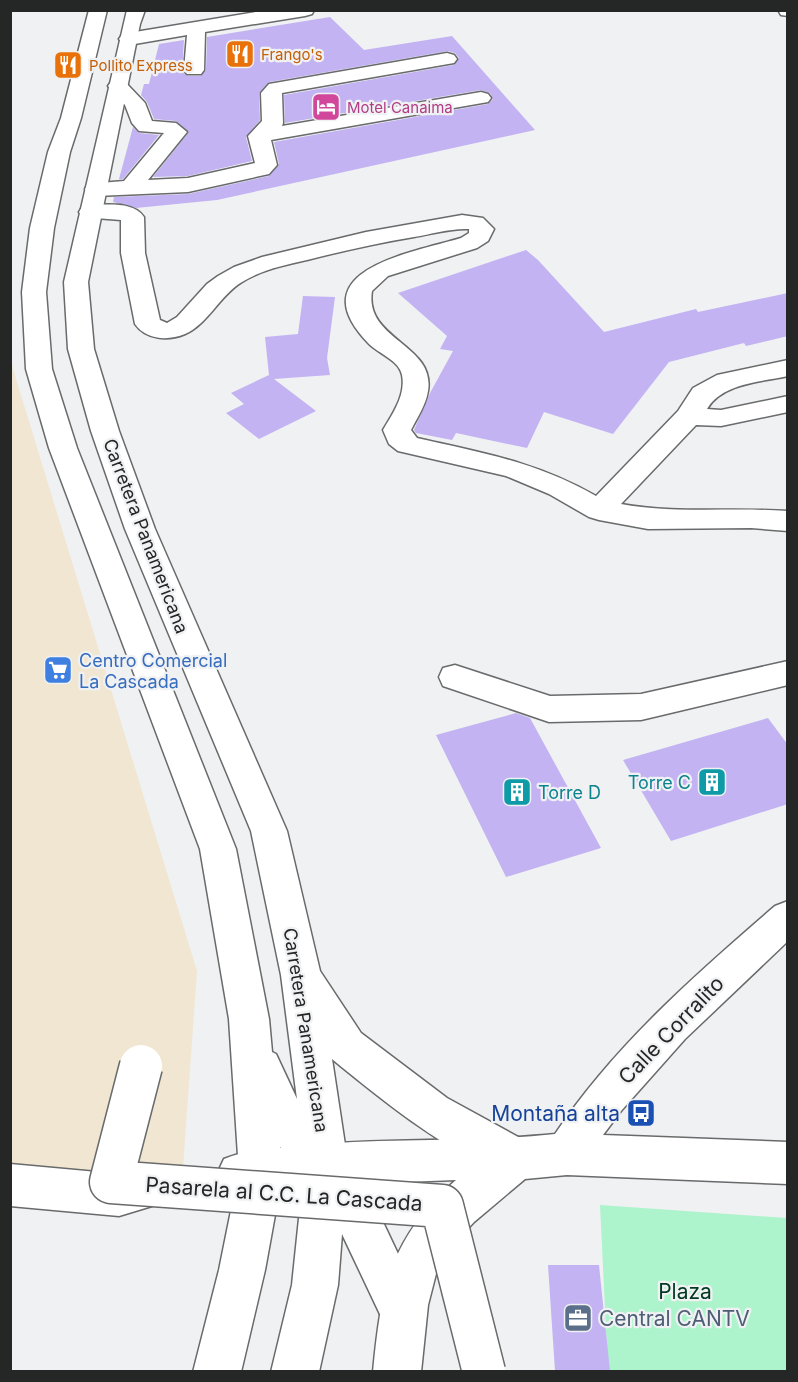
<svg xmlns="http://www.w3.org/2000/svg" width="798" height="1382" font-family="Inter,sans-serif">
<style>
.commercial{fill:#f0e6d1}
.green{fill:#adf4cc}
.building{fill:#c3b3f3}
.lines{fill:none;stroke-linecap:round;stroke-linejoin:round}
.minor-casing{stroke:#686a6b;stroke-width:3}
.major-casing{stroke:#686a6b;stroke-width:3}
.minor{fill:#fff;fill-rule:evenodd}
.major{fill:#fff;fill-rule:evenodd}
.minor-bridge-casing{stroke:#686a6b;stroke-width:45;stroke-linecap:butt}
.minor-bridge{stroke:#fff;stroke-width:42}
.labels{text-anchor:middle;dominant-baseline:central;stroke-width:4.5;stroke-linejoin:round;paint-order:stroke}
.far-food-label{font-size:15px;fill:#c56008;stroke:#f0f1f3;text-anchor:start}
.far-hotel-label{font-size:15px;fill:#b23c85;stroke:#f0f1f3;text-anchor:start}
.street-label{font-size:18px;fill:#252626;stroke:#f0f1f3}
.shop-label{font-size:18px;fill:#366cbe;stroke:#f0f1f3;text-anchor:start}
.culture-label{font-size:18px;fill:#0d838f;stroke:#f0f1f3;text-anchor:end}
.near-street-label{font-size:21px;fill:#252626;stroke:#f0f1f3}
.near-transit-label{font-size:21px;fill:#164399;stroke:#f0f1f3;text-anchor:end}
.near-park-label{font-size:21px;fill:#003a22;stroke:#f0f1f3}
.near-service-label{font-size:21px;fill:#4e5e75;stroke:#f0f1f3;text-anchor:start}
</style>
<rect width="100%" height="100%" fill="#f0f1f3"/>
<path class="commercial" d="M10,350l3,19 184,602 -14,196 -173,28z"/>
<path class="green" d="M600,1205l187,13v153h-179z"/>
<path class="building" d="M330,17l34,33 88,-14 83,94 -318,70 -81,8 -23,-6 1,-5 74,-3 81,-18 10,-12 -5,-22 214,-38 5,-5 -3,-6 -9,-3 -196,33 -1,-28 170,-30 5,-7 -4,-5 -7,-2 -179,31 -10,11 1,27 -14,17 6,24 -64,15 -35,1 36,-45 -13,-11 -22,-2 -7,-17 -6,-7 3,-11h5l10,-40 25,-4 -2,31 5,5h14l5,-6 1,-33z
M133,127l6,6 20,2 -36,44h-4z
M526,250l12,10 66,72 92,-23 2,3 90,-19v43l-42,10 -2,-3 -75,19 -56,72 -69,-22 -17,36 -71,-15 -4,7 -36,-7 -2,-3 16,-37 23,-42 -13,-2 7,-13 -49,-43z
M303,296l32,1 -8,61 3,17 -56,4 42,32 -57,28 -33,-26 18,-9 -13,-11 38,-18 -4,-38 33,-3z
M516,713l14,5 71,130 -95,29 -70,-142z
M768,718l20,27v59l-117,37 -48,-81z
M548,1265h51l11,106h-55z"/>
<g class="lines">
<g class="minor-casing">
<path id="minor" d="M268,10h46l-2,4 -7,2 -100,16 -1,38 -3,4h-14l-3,-4 3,-35 -58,10 -7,-2 -3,-4 3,-4 7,-2z
M778,10h10v6l-7,-1z
M447,53l7,2 3,4 -3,4 -172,30 1,30 -1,3 199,-34 7,2 3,4 -3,4 -217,38 6,25 -8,9 -81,18 -92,4 -8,-2 -3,-5 3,-5 36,-3 40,-48 -25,-2 -7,-8 -7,-18 -17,-19 3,-4h14l20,21 7,18 24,2 11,9 -39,48 40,-2 67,-15 -7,-27 14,-15 -1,-28 8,-9z
M90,205c17,0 43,-4 54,12l1,36 15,67 7,3 10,-6 30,-33 11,-8 16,-9 28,-10 104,-25 96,-17 21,3 11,11 -6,12 -11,7 -89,28 -16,15c-8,49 64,53 56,100 -2,14 -11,27 -17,39l6,8c66,15 120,24 179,58l82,-85 15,-23 24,-13 71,-15v16c-27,6 -66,7 -81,33l14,1 67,-14v16l-67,14 -25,-1 -75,79c55,10 111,3 167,7v20l-37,-3 -103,1 -49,-9 -10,-3 -40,-23 -43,-18 -108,-25 -9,-7 -6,-14c10,-17 23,-35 19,-55 -3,-15 -23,-21 -33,-31 -72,-74 42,-91 92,-106l8,-5v-4c-18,-1 -37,5 -55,8 -36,6 -72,14 -107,23 -22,5 -46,10 -65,22 -22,13 -34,42 -57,52 -17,7 -39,6 -50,-10l-14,-71v-33l-39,-3 -3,-5 3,-5z
M788,661v24l-147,35 -92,2 -106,-36 -4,-9 4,-9 12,-3 95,31 91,-2z
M788,901v40l-103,98 -64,72 -18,24 185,7v42l-221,-9 -42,4 -51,43 -26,28 -10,16 -10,39 -7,67h-48c8,-84 17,-134 83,-192l-130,5 -87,10 -15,-6 -7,-15 7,-15c24,-10 50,-10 76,-13 85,-9 170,-3 255,-12 59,-88 140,-159 220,-228z
M10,1164l109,10 18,-4 15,6 7,15 -7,15 -33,10 -109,-10z"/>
</g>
<g class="major-casing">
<path id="major" d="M89,10h18l-26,108 -11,34 -16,76 -8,64 6,77 25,79 159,401 33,170 3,33 4,2 21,45 -16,-124 -30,-144 -126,-302 -34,-98 -23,-82 -4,-67 63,-272h18l-5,14 -52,258 6,67 25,82 36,98 132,302 33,140 41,62 86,65 84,46 6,15 -6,15 -15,6c-68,-27 -128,-75 -184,-121l15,99 26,43 53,112 -7,16 -16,7 -16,-7 -45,-95 -4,51 -19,87h-48l21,-87 12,-114 -24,-24 3,24 -18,99 -24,102h-48l26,-102 20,-99 -10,-152 -29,-170 -151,-401 -23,-79 -4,-77 8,-64 18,-76 13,-34z"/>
</g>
<use href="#minor" class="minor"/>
<use href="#major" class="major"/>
<g class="minor-bridge-casing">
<path id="minor-bridge" d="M141,1066l-30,116 331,24 42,166"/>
</g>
<use href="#minor-bridge" class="minor-bridge"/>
</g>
<defs>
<g id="restaurant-square" transform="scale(1.5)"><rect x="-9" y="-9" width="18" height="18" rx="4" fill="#e8710a" stroke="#f0f1f3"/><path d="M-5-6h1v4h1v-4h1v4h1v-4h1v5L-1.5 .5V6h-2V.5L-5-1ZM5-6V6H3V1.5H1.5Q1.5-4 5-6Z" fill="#fff"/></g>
<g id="hotel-square" transform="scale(1.5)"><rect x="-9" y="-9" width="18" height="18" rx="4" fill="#d1479c" stroke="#f0f1f3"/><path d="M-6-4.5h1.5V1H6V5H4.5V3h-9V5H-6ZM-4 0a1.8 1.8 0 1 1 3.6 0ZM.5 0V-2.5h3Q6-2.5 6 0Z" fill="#fff"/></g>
<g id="supermarket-square" transform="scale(1.5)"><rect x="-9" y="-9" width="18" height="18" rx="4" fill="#3f7fe0" stroke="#f0f1f3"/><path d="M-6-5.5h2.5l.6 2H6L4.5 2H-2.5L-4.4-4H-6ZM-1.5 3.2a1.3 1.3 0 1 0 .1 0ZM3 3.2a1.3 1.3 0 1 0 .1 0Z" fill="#fff"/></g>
<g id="building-square" transform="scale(1.5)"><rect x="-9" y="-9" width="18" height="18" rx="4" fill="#0f9aa8" stroke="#f0f1f3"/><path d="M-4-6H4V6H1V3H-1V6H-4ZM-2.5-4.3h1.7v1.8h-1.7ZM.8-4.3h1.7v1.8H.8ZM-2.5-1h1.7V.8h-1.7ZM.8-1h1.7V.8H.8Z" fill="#fff"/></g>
<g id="bus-square" transform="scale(1.5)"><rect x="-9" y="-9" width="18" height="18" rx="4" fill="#1a4fb4" stroke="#f0f1f3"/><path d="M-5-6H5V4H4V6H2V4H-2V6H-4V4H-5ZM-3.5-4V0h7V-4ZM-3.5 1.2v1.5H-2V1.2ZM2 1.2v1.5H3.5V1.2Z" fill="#fff"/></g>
<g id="office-square" transform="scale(1.5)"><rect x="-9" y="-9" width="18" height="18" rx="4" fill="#5c6f8a" stroke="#f0f1f3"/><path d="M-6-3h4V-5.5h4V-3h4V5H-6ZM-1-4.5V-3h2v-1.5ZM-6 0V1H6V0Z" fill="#fff"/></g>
</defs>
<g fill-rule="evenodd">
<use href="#restaurant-square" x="240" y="54"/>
<use href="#restaurant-square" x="68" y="65"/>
<use href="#hotel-square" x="326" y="107"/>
<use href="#supermarket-square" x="58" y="670"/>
<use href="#building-square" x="712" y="782"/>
<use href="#building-square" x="517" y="792"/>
<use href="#bus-square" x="641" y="1113"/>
<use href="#office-square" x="578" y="1318"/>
</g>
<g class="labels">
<g class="far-food-label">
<text x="261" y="54">Frango's</text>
<text x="89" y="65">Pollito Express</text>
</g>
<g class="far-hotel-label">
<text x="347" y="107">Motel Canaima</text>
</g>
<g class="street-label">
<text transform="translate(146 536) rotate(69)">Carretera Panamericana</text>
<text transform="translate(306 1030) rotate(81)">Carretera Panamericana</text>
</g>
<g class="shop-label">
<text x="79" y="660">Centro Comercial<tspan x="79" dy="21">La Cascada</tspan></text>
</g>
<g class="culture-label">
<text x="691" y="782">Torre C</text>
<text x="538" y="792" text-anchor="start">Torre D</text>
</g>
<g class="near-street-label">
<text transform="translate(671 1030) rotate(-46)">Calle Corralito</text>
<text transform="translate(284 1194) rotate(4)">Pasarela al C.C. La Cascada</text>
</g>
<g class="near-transit-label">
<text x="620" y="1113">Montaña alta</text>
</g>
<g class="near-park-label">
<text x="685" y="1291">Plaza</text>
</g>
<g class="near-service-label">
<text x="599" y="1318">Central CANTV</text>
</g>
</g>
<rect width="798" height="1382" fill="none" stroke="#252626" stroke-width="24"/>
</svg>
